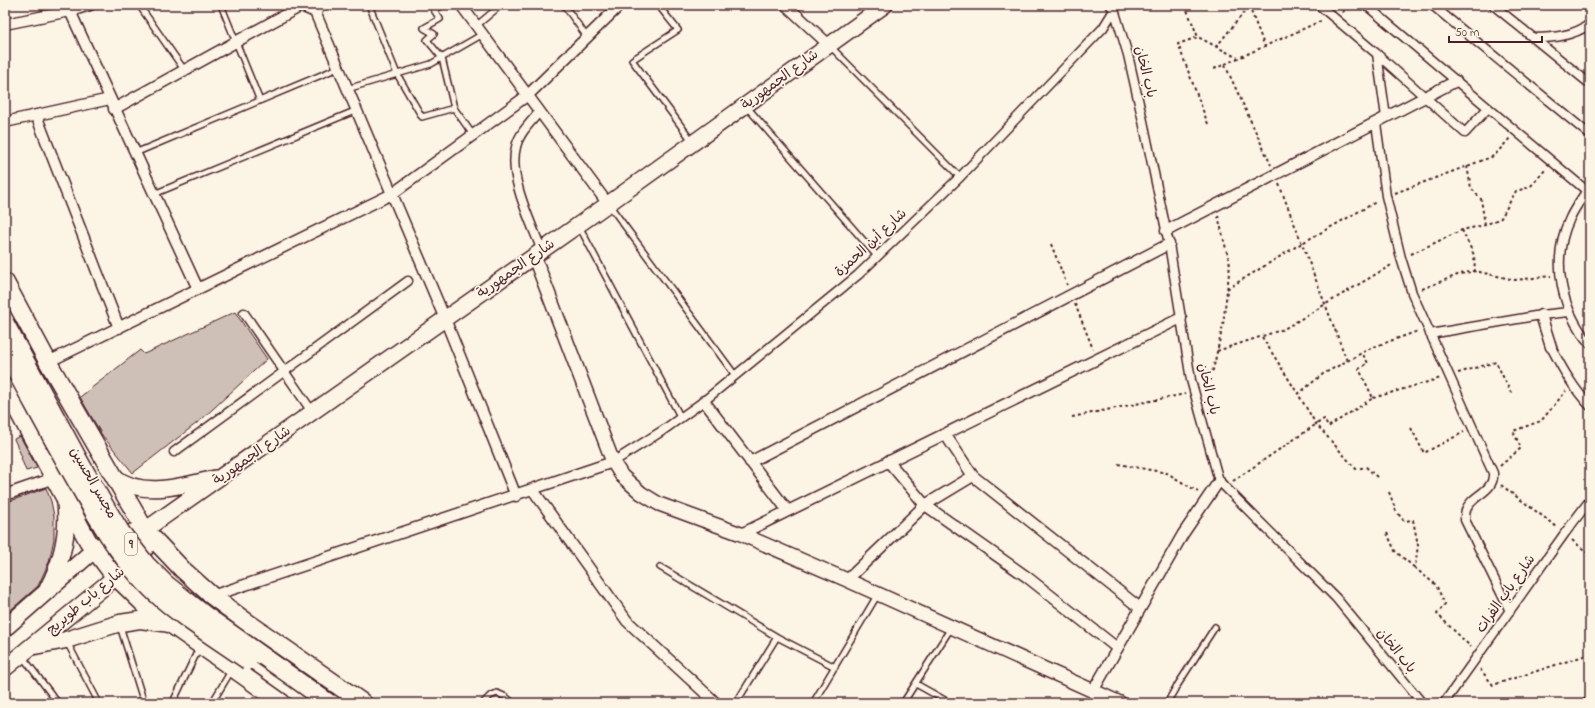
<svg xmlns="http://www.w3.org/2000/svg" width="1595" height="708" font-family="'Indie Flower','Playpen Sans Arabic',sans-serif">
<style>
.building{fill:#cfc0b7;stroke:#4a1f2b}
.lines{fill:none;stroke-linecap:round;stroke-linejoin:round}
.service-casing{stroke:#4a1f2b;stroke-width:8}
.pedestrian-casing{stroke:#4a1f2b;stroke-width:11}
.minor-casing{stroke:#4a1f2b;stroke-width:13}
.tertiary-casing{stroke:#4a1f2b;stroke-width:16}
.secondary-casing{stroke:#4a1f2b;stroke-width:18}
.primary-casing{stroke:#4a1f2b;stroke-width:19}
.trunk-casing{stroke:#4a1f2b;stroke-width:20}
.path{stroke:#4a1f2b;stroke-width:2;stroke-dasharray:3 3;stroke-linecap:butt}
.service{stroke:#fcf5e5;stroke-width:5}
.pedestrian{stroke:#fcf5e5;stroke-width:8}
.minor{stroke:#fcf5e5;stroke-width:10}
.tertiary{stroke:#fcf5e5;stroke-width:13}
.secondary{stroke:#fcf5e5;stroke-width:15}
.primary{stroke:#fcf5e5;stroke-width:16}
.trunk{stroke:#fcf5e5;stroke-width:17}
.trunk-bridge-casing{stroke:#4a1f2b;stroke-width:20;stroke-linecap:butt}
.trunk-bridge{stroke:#fcf5e5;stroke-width:17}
.labels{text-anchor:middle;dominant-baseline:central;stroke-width:3.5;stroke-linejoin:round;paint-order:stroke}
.shield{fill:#fcf5e5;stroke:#7f5f63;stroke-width:1}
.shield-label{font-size:13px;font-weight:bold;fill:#4a1f2b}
.street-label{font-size:14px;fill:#4a1f2b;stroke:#fcf5e5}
</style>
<rect width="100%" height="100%" fill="#fcf5e5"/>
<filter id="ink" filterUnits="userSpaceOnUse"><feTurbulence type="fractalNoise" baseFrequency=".025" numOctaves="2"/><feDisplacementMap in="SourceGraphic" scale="8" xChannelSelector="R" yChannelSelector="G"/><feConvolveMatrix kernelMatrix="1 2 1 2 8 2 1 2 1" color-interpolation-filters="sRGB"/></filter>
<g filter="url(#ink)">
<path class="building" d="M235,312l32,47 -65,60 -69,54 -31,-38 -22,-38 60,-47 4,4z
M20,436l17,32 -11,3 -5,-13 1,-1 -8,-18z
M46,488l5,13 3,15v23l-5,23 -11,24 -33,29v-112z"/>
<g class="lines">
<g class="service-casing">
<path id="service" d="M139,5l46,66
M221,5l39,96
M369,5l28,69 25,43 32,-9 19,27
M443,5l-9,5 6,9 -16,9 10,6 -7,6 15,18 12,50
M564,5l23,32
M658,5l20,25 -46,30 61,82
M476,26l25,-21
M831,47l129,130
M347,89l84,-25 52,-30
M746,106l131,150
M135,153l203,-85
M154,194l203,-84
M610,206l125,169
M579,226l102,192
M660,567l117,70 58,30
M120,626l24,77
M67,642l32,61
M22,656l36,47
M916,684l34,19
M173,702l26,-54
M212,703l19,-32
M483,703l7,-7 7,-3 9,4 7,6
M736,703l41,-66
M813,703l65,-109
M903,703l48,-75
M1167,703l8,-14 40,-62"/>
</g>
<g class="pedestrian-casing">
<path id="pedestrian" d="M1110,5l4,4 14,46 15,66 26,123 22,136 28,101 117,117 86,105
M1319,5l58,49 88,79 23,-25
M1366,5l221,186
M1432,5l158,130
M1493,5l97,79
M1533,38c21,0 40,-2 57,-14
M1377,54l9,63
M540,111c-9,11 -21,22 -24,36 -8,31 15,75 26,104
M1376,123l10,73 15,62 11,35 81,180c2,19 -22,22 -27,37 -1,3 -1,7 -1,10l45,91
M1589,187c-6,10 -14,20 -19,31 -20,42 -9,92 20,126
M244,313l69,100
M1430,334l111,-19 28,-3
M1551,347c11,21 22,41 39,59
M174,452l234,-171
M613,462l49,-31 42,-30 154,-126 102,-98 143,-149 13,-21
M1444,703l121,-170 25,-33"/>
</g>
<g class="minor-casing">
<path id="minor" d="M299,5l16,7 130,307 71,177
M461,5l147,199
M786,5l43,40
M70,11l128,278
M315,12l7,-7
M5,24l65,-13 20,-6
M114,109l187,-103
M36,115l83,213
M5,122l105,-23
M1166,231l290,-150
M1541,315l10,32
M48,362l344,-168 136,-99 92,-90
M704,401l84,110
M945,434l28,42 167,132
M888,461l37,44 102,72 90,71
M750,462l419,-218
M533,490l94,131 89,82
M5,495l49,-17
M741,534l440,-216
M847,580l78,-75 48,-29
M212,596l401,-134
M1093,691l90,-157 36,-53"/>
</g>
<g class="tertiary-casing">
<path id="tertiary" d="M534,256l79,206 9,14 19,17 18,11 82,30 106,46 273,123"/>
</g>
<g class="secondary-casing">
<path id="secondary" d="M115,477c28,22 69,8 100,1
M145,530l463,-326 277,-199"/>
</g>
<g class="primary-casing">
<path id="primary" d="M48,588c15,-28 21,-58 17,-89
M5,628l89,-78c17,-11 31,-17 51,-20 4,16 2,18 -9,30l-131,108
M35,646l31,-6 54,-17 20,-3 31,4"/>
</g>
<g class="trunk-casing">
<path id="trunk" d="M5,282l43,80 97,168 37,39 30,27 32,24 119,83
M5,387l83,154 24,32 36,35 134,95"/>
</g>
<path class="path" d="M1185,5l13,32
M1249,6l16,41
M1342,12l14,-7
M1216,47l34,-42
M1225,65l46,100
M1214,69l109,-49
M1208,124l-30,-80 20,-7 40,21
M1467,166l4,22 10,11 4,26
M1279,184l68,177
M1395,193l99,-37 16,-18
M1462,230l12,25 1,16
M1051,244l16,41
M1411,254l51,-24 23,-5 16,-7 15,-27 14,-4 16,-18
M1227,289l75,-46 74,-41
M1422,289l38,-15 15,-3 40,9 36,-4
M1075,304l18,45
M1262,337l36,57
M1217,351l67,-22 109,-65
M1458,373l38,-11 15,31
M1201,376l12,-6 10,-45 7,-60 -12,-49
M1373,398l68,-20
M1072,417l113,-23
M1411,428l13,25 40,-21
M1118,464l49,9 31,19
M1500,466l21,-18 -8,-17 28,-10 25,-30
M1377,477l-11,-10 -10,2 -40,-45 -18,-30 25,-20 48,-26 47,-17
M1233,481l91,-62 4,8 45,-29 -14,-29 9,-6 -6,-10
M1501,485l56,42
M1389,492l7,19 8,10 9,-1 5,25 -3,23 21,17 9,19 -8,10 34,33
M1387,533l8,18 20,17
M1572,540l18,15
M1480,669l13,16 97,-31
M1565,703l25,-5"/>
<use href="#service" class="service"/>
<use href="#pedestrian" class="pedestrian"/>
<use href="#minor" class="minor"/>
<use href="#tertiary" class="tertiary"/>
<use href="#secondary" class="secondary"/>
<use href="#primary" class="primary"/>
<use href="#trunk" class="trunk"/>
<g class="trunk-bridge-casing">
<path id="trunk-bridge" d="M5,323l76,141 23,40 17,28 25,32 20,20 39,31 124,88
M5,352c25,45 49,91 75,136 21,37 43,75 75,105 28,26 62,46 93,68"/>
</g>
<use href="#trunk-bridge" class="trunk-bridge"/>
</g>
</g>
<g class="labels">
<rect class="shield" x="125" y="533" width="12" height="22" rx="3"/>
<g class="shield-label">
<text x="131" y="544">9</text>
</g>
<g class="street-label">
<text transform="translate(1145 72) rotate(76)">باب الخان</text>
<text transform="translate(780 80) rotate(-36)">شارع الجمهورية</text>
<text transform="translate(871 243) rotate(-43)">شارع أبن الحمزة</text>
<text transform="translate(516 269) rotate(-35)">شارع الجمهورية</text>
<text transform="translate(1208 389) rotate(76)">باب الخان</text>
<text transform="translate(252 456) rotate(-35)">شارع الجمهورية</text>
<text transform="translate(93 483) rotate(60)">مجسر الحسين</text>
<text transform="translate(1506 594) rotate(-55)">شارع باب الفرات</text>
<text transform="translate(86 601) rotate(-40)">شارع باب طويريج</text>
<text transform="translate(1396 651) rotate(51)">باب الخان</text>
</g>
</g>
<rect width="1595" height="708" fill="none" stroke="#fcf5e5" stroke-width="20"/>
<rect x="10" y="10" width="1575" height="688" fill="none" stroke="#4a1f2b" stroke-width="1.5" filter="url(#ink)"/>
<path d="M1449 36v6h93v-6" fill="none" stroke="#4a1f2b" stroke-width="2"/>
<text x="1455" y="36" font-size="12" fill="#4a1f2b" stroke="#fcf5e5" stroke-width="3" paint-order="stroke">50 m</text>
</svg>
